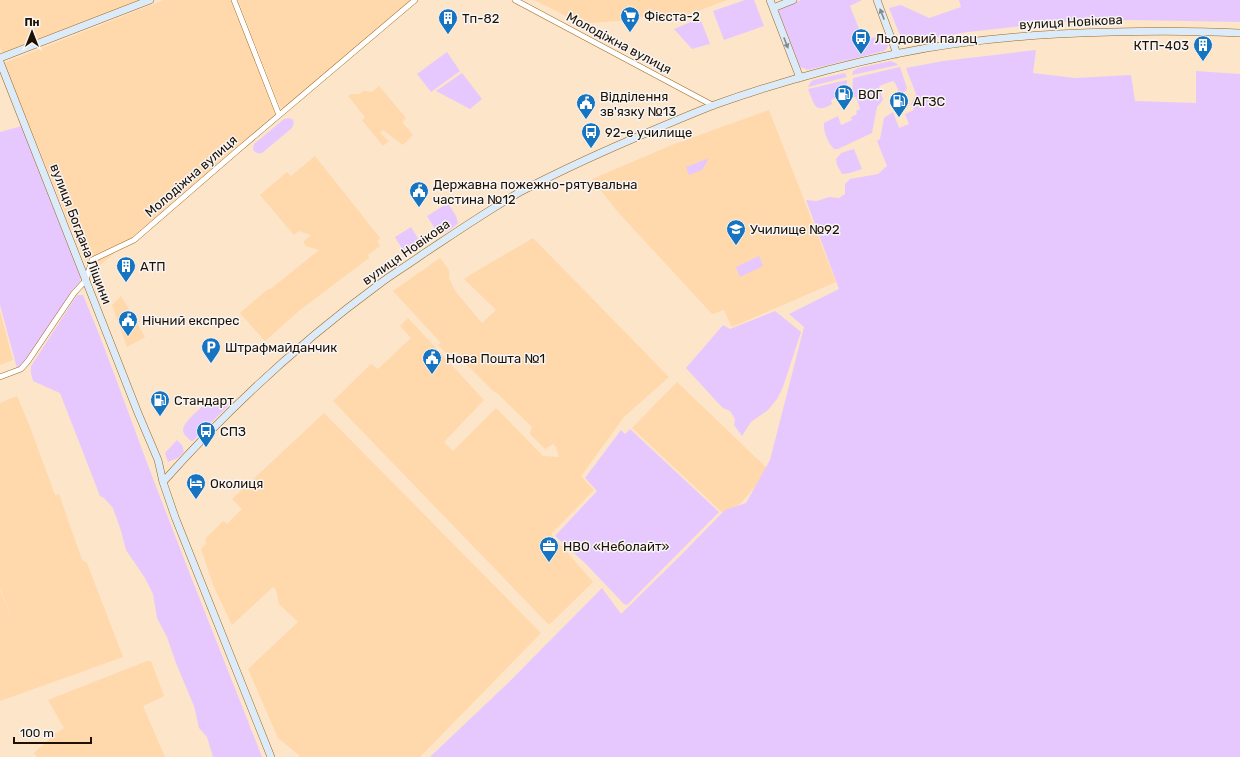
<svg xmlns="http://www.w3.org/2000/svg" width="1240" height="757" font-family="Rubik,sans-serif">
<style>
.built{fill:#ffd8ac}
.green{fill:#e6c8fe}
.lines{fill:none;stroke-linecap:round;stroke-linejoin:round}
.street-casing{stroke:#9e681f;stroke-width:6}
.secondary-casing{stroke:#9e681f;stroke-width:8}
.street{stroke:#fff;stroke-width:5}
.secondary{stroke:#dbebfa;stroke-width:7}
.oneway{fill:#87888a}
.labels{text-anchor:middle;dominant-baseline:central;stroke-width:3;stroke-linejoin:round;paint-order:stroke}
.poi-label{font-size:13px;fill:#201000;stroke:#f6f6f6;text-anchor:start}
.street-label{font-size:13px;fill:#201000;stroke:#f6f6f6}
</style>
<rect width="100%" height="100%" fill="#fde5ca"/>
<path class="built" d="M0,0h142l-138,55 -4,-7z
M164,0h67l45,113 -186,161 -86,-211z
M238,0h173l-122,106 -8,2 -4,-8z
M534,0h193l-55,21 -21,-7 -20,6 -40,3 -25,-7z
M379,86l27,32 -4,4 11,13 -10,10 -20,-15 -3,3 9,8 -6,5 -21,-26 3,-3 -17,-21 3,-2h9l3,-3 9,1z
M769,110l67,172 -104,45 -8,-17 -12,4 -95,-103 -25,-32 80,-34z
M315,156l65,82 -3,3 3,5 -12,9 1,3 -69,52 -35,31 -25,-28 27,-23 5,-2 47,-38 -13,-4 -3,-4 8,-7 -12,-4 -5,4 -34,-40 27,-23 4,4z
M533,238l136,139 -45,40 -43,59 13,14 -43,44 42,48 -44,43 -216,-224 38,-37 7,5 33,-31 -11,-12 8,-8 76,82 -40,42 9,9 43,-43 47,48 16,1 -3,-10 -3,-3 -8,5 -15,-15 1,-5 1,-2 -35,-34 -3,-1 -35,-35 -2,-5 -10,2 -9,-9 3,-2 -48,-52 47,-33 9,12v8l6,13 27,32 14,-13 -32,-31 11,-7z
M121,296l24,41 -18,10 -15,-42z
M0,311l13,49 -13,5z
M677,382l92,88 -28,33 -16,12 -93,-87z
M17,396l13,31 25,68 4,-1 23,66 5,3 36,94 -123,44v-112l18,47 -18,-49v-184z
M324,413l217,220 -121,124h-121l1,-1 -22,-18 -30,-69 50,-47 -19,-18 -3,-14 -3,-3 -41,38 -18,-38 -13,-38 5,-5 -1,-5 18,-18 4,3 15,-15 -10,-10z
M147,661h4l13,35 -21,10 22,51h-128l-3,-4 21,-19 9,-6 -16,-28z"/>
<path class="green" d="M745,0h9l10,26 -40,14 -11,-29z
M801,0h61l-12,6 14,35 20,-7c3,6 7,13 0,17l-76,19 -8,-3 -21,-54v-3l2,-2z
M959,0h281v22l-108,-2 -73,2 -91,10 -65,11 -14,-35 12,-3 28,13 32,-11z
M700,18l10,26 -18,5 -18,-20z
M1036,50l-3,23 42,5 56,-3 4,26 61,2v-32l44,3v683h-810l79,-75 93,-94 19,26 58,-57 46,-47 21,-7 24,-43 34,-133 -15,-13 50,-25 -33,-89 11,1 12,-4 10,1 6,-4v-10l5,-5 28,-5 9,-8 -10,-25 3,-2 4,-21 9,-6 6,16 10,-4 -4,-10 9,-4 -3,-6 5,-10 -10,-26 37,-7z
M447,52l13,19 -29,21 -14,-18z
M891,61l5,2 2,2 -46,10 1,-4 5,-3z
M900,67l7,21 -1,3 -6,3 -5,-11 -2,-2 -14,5 4,14 -6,7 -5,26 -34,16h-4c-6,-6 -11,-18 -10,-26l14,-7 3,9 11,-5 -1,-3 6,-3 -1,-3 4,-2 -4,-12h-4l1,-19z
M462,73l20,26 -12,10 -34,-18z
M845,73l2,4 -39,10 2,-4 3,-3z
M847,80v6l-7,12 -2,-2 -7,4 1,4c-18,11 -18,-1 -24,-15z
M288,118l4,1 2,3 -2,6 -30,25c-4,1 -7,0 -9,-4l1,-5 30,-25z
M22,126l59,150 -1,6 -8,8 -12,20 -35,52 -8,6 -17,-63v-173z
M854,149l8,20 -12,4 -8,1 -5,-9 -1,-6 5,-6z
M709,158l-7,12 -13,5 -3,-8z
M448,203l8,13 2,7c-6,6 -13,12 -21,9l-10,-16z
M411,227l8,13 2,7c-13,13 -19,2 -26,-10z
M759,256l4,10 -23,11 -4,-10z
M77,295h6c26,61 47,124 71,186 35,92 72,184 108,276h-49l-6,-20 -8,-9 -5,-22 -18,-43 -9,-26 -10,-19 -4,-24 -8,-16 -19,-28 -5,-19 -8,-23 -9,-10 -4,-2 -40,-103 -27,-12 -2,-8v-7z
M775,311l26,21 -18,55 -6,12 -9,11 -17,12 -9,14 -8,-11 1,-6 -5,-8 -7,-3 -4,-4 -33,-36 37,-43 7,4z
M216,400l13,2v3l-36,36h-2c-3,-3 -7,-6 -8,-10 -1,-8 17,-22 22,-27l4,-2z
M630,429l89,83 -92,93 -3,-1 -39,-41 -30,-27 42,-45 -12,-13 36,-48 4,4z
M177,440l5,5 2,7 -6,6 -10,4 -3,-9z"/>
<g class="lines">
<g class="street-casing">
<path id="street" d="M234,0l45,115
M515,0l199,106
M0,377l21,-8 7,-8 46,-68 12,-13 6,-20 42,-20 104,-90 177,-150"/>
</g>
<g class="secondary-casing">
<path id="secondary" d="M770,0l30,78
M877,0l20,54
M773,8l20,-8
M0,58l150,-58
M0,62l138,351 20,47 5,22 12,35 96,240
M163,482c65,-73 136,-139 215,-197 14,-11 30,-20 45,-31 32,-21 64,-43 97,-62 36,-19 73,-36 110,-52 28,-12 56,-24 84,-35 59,-21 120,-38 181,-51 53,-11 109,-17 163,-20 61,-3 121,-4 182,-1"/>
</g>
<use href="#street" class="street"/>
<use href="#secondary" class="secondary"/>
</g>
<defs><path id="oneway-solid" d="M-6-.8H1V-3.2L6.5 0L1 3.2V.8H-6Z"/></defs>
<g class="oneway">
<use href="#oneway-solid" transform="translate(882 14) rotate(-111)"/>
<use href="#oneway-solid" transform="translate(786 43) rotate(69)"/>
</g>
<defs>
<g id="supermarket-pin" transform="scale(1)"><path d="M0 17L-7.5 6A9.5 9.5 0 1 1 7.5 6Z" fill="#1774c1" stroke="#f6f6f6"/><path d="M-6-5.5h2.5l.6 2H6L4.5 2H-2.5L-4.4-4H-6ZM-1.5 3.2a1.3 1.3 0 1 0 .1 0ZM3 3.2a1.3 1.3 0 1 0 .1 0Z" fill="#fff"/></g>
<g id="building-pin" transform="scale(1)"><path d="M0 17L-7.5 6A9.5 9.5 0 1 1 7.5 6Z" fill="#1774c1" stroke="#f6f6f6"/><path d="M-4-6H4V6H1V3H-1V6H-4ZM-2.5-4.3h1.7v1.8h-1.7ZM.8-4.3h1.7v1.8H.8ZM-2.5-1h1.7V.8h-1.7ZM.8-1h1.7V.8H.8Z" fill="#fff"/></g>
<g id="bus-pin" transform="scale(1)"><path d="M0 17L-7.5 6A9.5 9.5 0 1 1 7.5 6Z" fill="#1774c1" stroke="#f6f6f6"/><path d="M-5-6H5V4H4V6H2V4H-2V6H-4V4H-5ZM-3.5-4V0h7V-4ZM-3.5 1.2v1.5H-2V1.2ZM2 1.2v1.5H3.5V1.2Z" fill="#fff"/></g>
<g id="fuel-pin" transform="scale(1)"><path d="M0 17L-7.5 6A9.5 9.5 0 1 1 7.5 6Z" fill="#1774c1" stroke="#f6f6f6"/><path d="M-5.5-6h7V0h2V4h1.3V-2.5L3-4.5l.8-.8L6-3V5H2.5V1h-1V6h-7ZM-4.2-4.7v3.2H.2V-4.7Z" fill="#fff"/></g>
<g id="civic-pin" transform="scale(1)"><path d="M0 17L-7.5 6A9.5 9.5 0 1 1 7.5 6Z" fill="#1774c1" stroke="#f6f6f6"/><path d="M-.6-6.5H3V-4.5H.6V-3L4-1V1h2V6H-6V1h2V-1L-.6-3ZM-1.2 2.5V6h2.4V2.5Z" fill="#fff"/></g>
<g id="university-pin" transform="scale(1)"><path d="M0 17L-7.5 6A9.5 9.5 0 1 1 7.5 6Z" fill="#1774c1" stroke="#f6f6f6"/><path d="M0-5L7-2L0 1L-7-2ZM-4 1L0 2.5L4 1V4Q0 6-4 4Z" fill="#fff"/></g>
<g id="parking-pin" transform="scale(1)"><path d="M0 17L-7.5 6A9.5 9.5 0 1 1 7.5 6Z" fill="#1774c1" stroke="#f6f6f6"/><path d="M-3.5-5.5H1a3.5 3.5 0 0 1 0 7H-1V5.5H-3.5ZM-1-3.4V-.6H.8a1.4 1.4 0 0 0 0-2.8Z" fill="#fff"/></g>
<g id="hotel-pin" transform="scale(1)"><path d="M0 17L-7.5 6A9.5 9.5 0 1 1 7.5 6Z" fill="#1774c1" stroke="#f6f6f6"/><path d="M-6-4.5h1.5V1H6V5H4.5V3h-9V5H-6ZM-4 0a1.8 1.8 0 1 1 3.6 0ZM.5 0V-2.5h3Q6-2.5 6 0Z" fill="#fff"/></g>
<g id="office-pin" transform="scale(1)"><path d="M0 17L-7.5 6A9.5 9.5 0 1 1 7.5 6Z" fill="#1774c1" stroke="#f6f6f6"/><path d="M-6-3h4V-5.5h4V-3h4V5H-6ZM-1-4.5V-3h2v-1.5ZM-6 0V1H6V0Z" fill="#fff"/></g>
</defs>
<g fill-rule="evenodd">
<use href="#supermarket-pin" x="630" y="16"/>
<use href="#building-pin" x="448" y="18"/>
<use href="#bus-pin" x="861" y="38"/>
<use href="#building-pin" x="1203" y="45"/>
<use href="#fuel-pin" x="844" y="94"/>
<use href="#fuel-pin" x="899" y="101"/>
<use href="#civic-pin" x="586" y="103"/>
<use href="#bus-pin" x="591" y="132"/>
<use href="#civic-pin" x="419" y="191"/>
<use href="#university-pin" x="736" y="229"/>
<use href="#building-pin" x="126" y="266"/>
<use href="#civic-pin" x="128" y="320"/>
<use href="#parking-pin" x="211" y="347"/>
<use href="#civic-pin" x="432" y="358"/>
<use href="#fuel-pin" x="160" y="400"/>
<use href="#bus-pin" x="206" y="431"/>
<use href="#hotel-pin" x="196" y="483"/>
<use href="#office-pin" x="549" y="546"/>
</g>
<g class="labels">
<g class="poi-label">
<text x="644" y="16">Фiєста-2</text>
<text x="462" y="18">Тп-82</text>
<text x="875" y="38">Льодовий палац</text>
<text x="1189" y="45" text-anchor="end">КТП-403</text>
<text x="858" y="94">ВОГ</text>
<text x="600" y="96">Відділення<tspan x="600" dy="15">зв'язку №13</tspan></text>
<text x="913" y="101">АГЗС</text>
<text x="605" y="132">92-е училище</text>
<text x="433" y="184">Державна пожежно-рятувальна<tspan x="433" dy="15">частина №12</tspan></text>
<text x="750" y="229">Училище №92</text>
<text x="140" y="266">АТП</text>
<text x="142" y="320">Нічний експрес</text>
<text x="225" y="347">Штрафмайданчик</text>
<text x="446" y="358">Нова Пошта №1</text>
<text x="174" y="400">Стандарт</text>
<text x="220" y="431">СПЗ</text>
<text x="210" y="483">Околиця</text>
<text x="563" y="546">НВО «Неболайт»</text>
</g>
<g class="street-label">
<text transform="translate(1071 22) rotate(-3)">вулиця Новікова</text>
<text transform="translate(619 43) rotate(28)">Молодіжна вулиця</text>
<text transform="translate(191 176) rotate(-41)">Молодіжна вулиця</text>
<text transform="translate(81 234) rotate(69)">вулиця Богдана Ліщини</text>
<text transform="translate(406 252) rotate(-35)">вулиця Новікова</text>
</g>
</g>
<g transform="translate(32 32)" stroke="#f6f6f6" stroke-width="3" paint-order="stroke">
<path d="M0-3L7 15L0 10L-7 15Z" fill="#201000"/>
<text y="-6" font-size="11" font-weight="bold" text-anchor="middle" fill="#201000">Пн</text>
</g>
<path d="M14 737v6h77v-6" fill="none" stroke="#201000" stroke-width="2"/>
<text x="20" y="737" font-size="12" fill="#201000" stroke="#f6f6f6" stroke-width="3" paint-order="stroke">100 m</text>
</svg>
